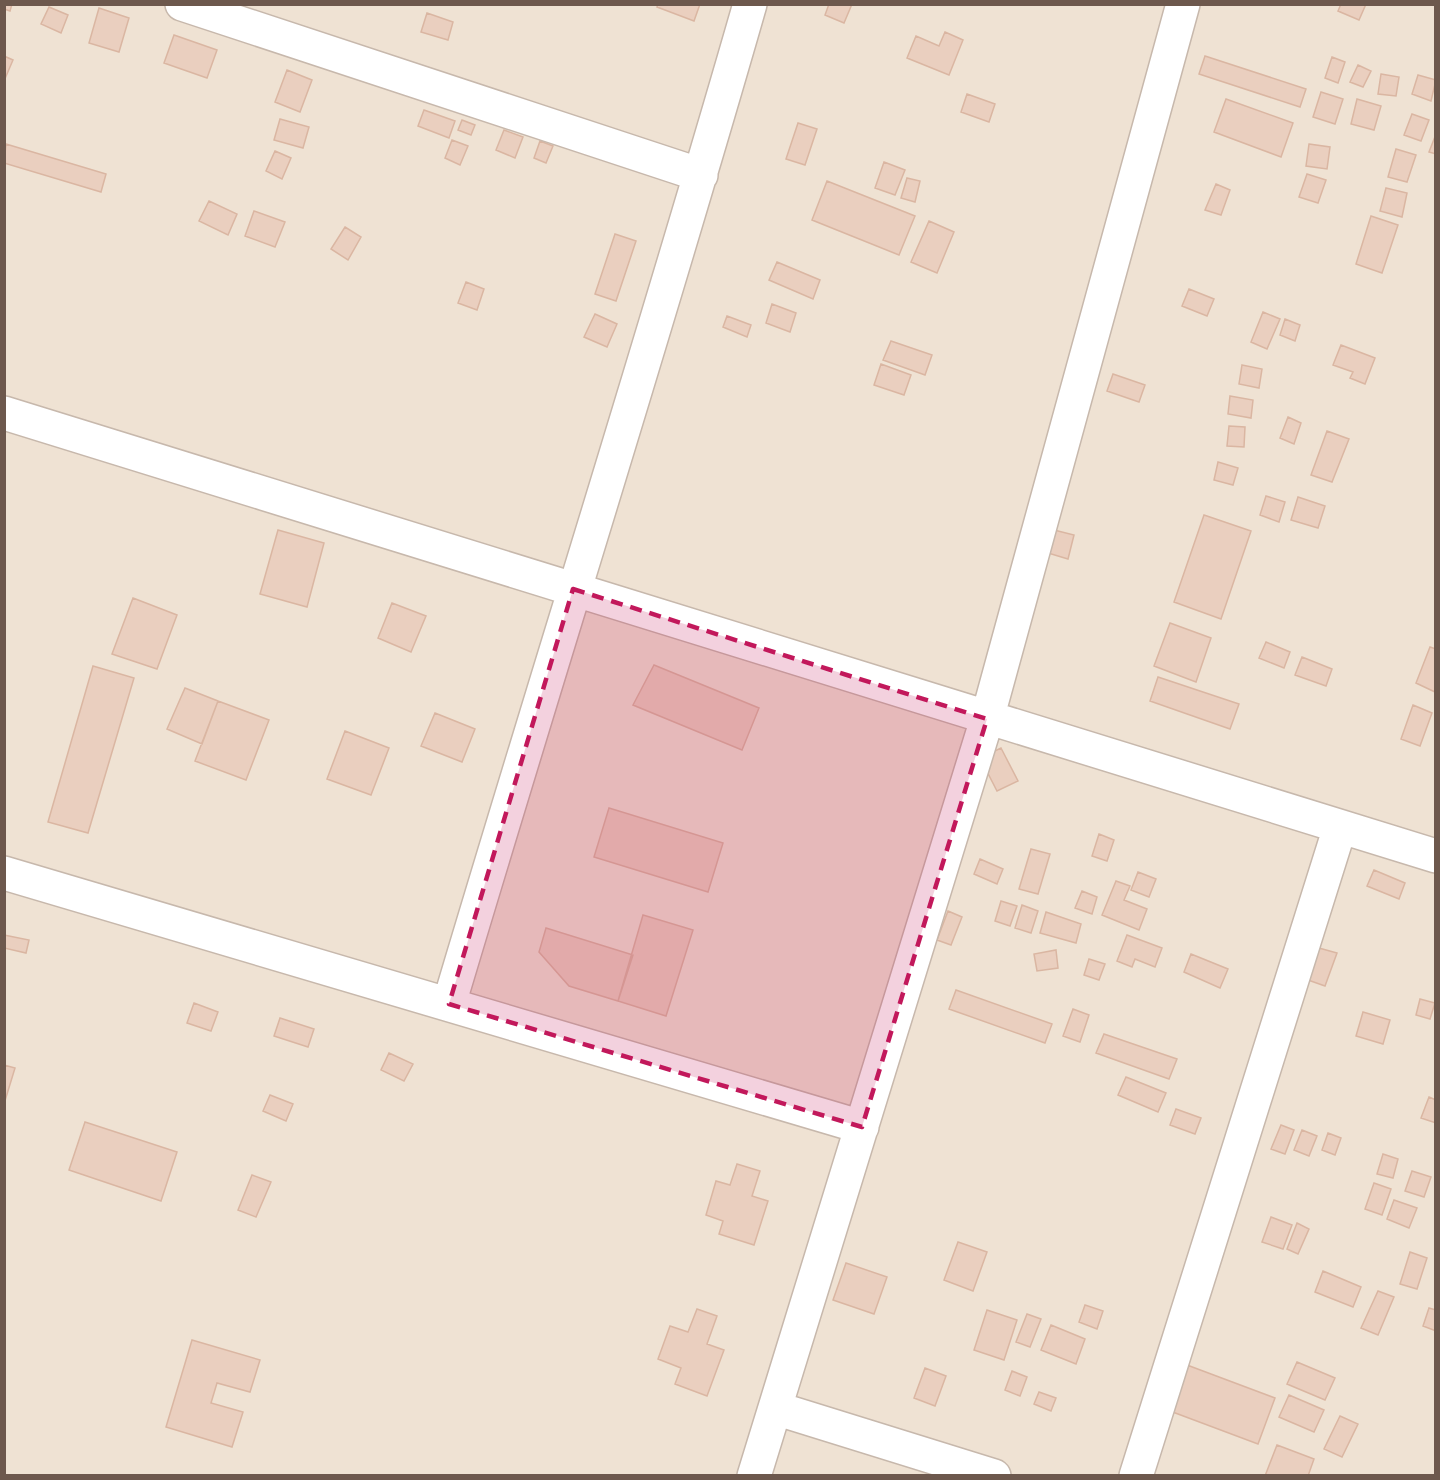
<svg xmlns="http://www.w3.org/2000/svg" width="1440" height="1480" font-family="'PT Sans',sans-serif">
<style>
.residential{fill:#efe2d3}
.building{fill:#eacfbf;stroke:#dab6a2;stroke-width:1.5}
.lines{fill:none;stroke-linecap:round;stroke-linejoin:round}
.minor-casing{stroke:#c7b8ac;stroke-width:36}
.minor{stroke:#fff;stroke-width:33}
.marked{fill:#c2185b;fill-opacity:0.2;stroke:#c2185b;stroke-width:4.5;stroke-dasharray:12 8;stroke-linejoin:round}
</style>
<rect width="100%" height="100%" fill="#f8f0e4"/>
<path class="residential" d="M5,5h1430v1470h-1430z"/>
<path class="building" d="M4,4h8l-2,7 -6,-2z
M658,4h42l-6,17 -37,-14z
M829,4h23l-8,19 -19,-8z
M1341,4h25l-7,16 -21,-9z
M49,7l19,8 -7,18 -20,-9z
M99,8l30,10 -10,34 -30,-9z
M427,13l26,9 -5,18 -27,-8z
M945,32l18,8 -14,35 -42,-17 9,-22 23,10z
M174,35l43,15 -10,28 -43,-15z
M4,56l9,4 -9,21z
M1205,56l101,33 -6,18 -101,-33z
M1332,57l13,5 -7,21 -13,-5z
M1358,65l13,6 -8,16 -13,-5z
M287,70l25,10 -12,32 -25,-10z
M1381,74l18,3 -3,19 -18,-2z
M1418,75l18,5 -5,21 -19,-7z
M1321,92l22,7 -8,25 -22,-7z
M967,94l28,10 -6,18 -28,-10z
M1226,99l67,24 -12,34 -67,-25z
M1357,99l24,7 -7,24 -23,-6z
M424,110l31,11 -6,17 -31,-12z
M1412,114l17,6 -8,21 -17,-6z
M280,119l29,8 -6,21 -29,-8z
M462,120l13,5 -4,10 -13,-5z
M798,123l19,6 -12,36 -19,-6z
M504,130l19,7 -8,21 -19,-8z
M1436,134v20l-7,-2z
M452,140l16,6 -8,19 -15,-7z
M540,141l13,5 -7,17 -12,-5z
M6,144l100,30 -5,18 -97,-29z
M1309,144l21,3 -3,22 -21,-3z
M1396,149l20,6 -9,27 -19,-5z
M275,151l16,7 -9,21 -16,-8z
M884,162l21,8 -10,25 -20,-7z
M1307,174l19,6 -8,23 -19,-6z
M907,178l13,3 -5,21 -14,-4z
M827,181l88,35 -16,39 -87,-35z
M1216,184l14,6 -9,25 -16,-5z
M1386,188l21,5 -5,24 -22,-6z
M209,201l28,13 -9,21 -29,-14z
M254,211l31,11 -10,25 -30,-11z
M1371,216l27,9 -16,48 -26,-9z
M929,221l25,11 -17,41 -26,-11z
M345,227l16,10 -13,23 -17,-11z
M615,234l21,7 -20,60 -21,-7z
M777,262l43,18 -7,19 -44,-19z
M466,282l18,7 -7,21 -19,-7z
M1189,289l25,10 -7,17 -25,-10z
M772,304l24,9 -6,19 -24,-9z
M1263,312l17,7 -13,30 -16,-7z
M595,314l22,10 -10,23 -23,-10z
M727,316l24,9 -4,12 -24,-10z
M1285,319l15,6 -5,16 -15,-6z
M891,341l41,14 -7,20 -42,-15z
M1341,345l34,13 -10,26 -15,-6 3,-6 -20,-7z
M881,364l30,11 -7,20 -30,-10z
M1242,365l20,4 -3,19 -20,-4z
M1113,374l32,11 -6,17 -32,-11z
M1230,396l23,4 -2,18 -23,-4z
M1288,417l13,6 -7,21 -14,-6z
M1229,426l16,1 -1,20 -17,-1z
M1327,431l22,8 -17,43 -21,-7z
M1218,462l20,6 -5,17 -19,-5z
M1266,496l19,6 -6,20 -19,-7z
M1298,497l27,9 -7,22 -27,-8z
M1204,515l47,16 -30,88 -47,-17z
M278,530l46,13 -17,64 -47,-13z
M1054,530l20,5 -6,24 -20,-6z
M133,598l44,17 -20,54 -45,-15z
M392,603l34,13 -15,36 -33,-14z
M1170,623l41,15 -15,44 -42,-16z
M1266,642l24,10 -6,16 -25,-10z
M1430,647l6,2 -1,43 -19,-9z
M1302,657l30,12 -6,17 -31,-11z
M654,665l105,43 -17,42 -109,-45z
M93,666l41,12 -46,155 -40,-11z
M1158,677l81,27 -9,25 -80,-28z
M185,688l33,13 -16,43 -35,-15z
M218,701l51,19 -23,60 -51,-19z
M1413,705l19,8 -12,33 -19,-7z
M435,713l40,16 -13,33 -41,-16z
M345,731l44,17 -18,47 -44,-16z
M1001,748l17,33 -21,10 -17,-33z
M609,808l114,35 -15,49 -114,-35z
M1099,834l15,6 -7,21 -15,-5z
M1031,849l19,5 -12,40 -19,-5z
M980,859l23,10 -6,15 -23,-10z
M1374,870l31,13 -6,16 -32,-13z
M1138,872l18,7 -7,18 -18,-7z
M1116,881l14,5 -6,14 23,9 -8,21 -37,-15z
M1082,891l15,6 -5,17 -17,-6z
M1001,901l16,5 -7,20 -15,-5z
M1022,905l16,6 -7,22 -16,-5z
M948,911l14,6 -11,28 -14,-5z
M1046,912l35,12 -5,19 -36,-10z
M643,915l50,15 -27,86 -48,-15z
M546,928l87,27 -15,46 -49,-15 -30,-34z
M4,935l25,5 -3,13 -22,-5z
M1127,935l35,13 -7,19 -20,-8 -3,8 -15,-6z
M1319,948l18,5 -12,33 -17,-6z
M1056,950l2,18 -21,3 -3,-17z
M1191,954l37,15 -8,19 -36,-16z
M1089,959l16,5 -6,16 -15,-5z
M956,990l96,34 -7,19 -96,-34z
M1420,999l15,4 -5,16 -14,-4z
M194,1003l24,9 -7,19 -24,-8z
M1073,1009l16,6 -9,27 -17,-6z
M1363,1012l27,8 -7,24 -27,-8z
M280,1018l34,11 -6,18 -34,-11z
M1104,1034l73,25 -8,20 -73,-26z
M389,1053l24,11 -9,17 -23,-11z
M4,1065l11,3 -11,36z
M1126,1077l40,16 -8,19 -40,-17z
M270,1095l23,9 -7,17 -23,-10z
M1429,1097l7,3v23l-15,-5z
M1176,1109l25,9 -6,16 -25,-9z
M85,1122l92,30 -16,49 -92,-31z
M1281,1125l13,5 -9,24 -14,-5z
M1302,1130l15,6 -8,20 -15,-6z
M1328,1133l13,5 -6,17 -13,-5z
M1383,1154l15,5 -5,19 -16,-4z
M737,1164l23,7 -8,25 16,5 -14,44 -35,-11 4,-13 -17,-6 10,-34 14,4z
M1412,1171l19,6 -7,20 -19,-6z
M252,1175l19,7 -15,35 -18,-7z
M1374,1183l17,6 -9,26 -17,-6z
M1394,1200l23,8 -8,20 -22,-9z
M1271,1217l21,8 -9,24 -21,-7z
M1297,1223l12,6 -11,25 -11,-5z
M958,1242l29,10 -14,39 -29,-11z
M1410,1252l17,6 -10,31 -17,-5z
M846,1263l41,14 -13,37 -41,-14z
M1323,1271l38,16 -8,20 -38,-15z
M1378,1291l16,6 -16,38 -17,-7z
M1085,1305l18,6 -6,18 -18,-7z
M1429,1308l7,2v21l-13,-5z
M697,1309l20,7 -10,28 17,6 -17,46 -32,-12 6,-16 -23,-9 12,-33 18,6z
M987,1310l30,10 -13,40 -30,-10z
M1027,1314l14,5 -11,28 -14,-5z
M1051,1325l34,14 -9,25 -35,-14z
M192,1340l68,20 -10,32 -33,-9 -6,20 32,9 -11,35 -66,-20z
M1297,1362l38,16 -10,22 -38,-16z
M1187,1365l88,33 -17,46 -88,-33z
M925,1368l21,8 -11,30 -21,-8z
M1012,1371l15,6 -7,19 -15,-6z
M1039,1392l17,6 -5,13 -17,-7z
M1289,1395l35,15 -10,22 -35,-15z
M1340,1416l18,8 -16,33 -18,-8z
M1277,1445l37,14 -6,17h-43z"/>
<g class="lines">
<g class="minor-casing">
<path id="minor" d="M182,4l519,171
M4,413l1432,443
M4,873l858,254
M449,1004c99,-333 205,-665 301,-1000
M775,1408l219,68
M754,1476l233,-757 196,-715
M1136,1476l204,-649"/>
</g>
<use href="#minor" class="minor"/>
</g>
<path class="marked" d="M573,589l414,130 -125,408 -413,-123z"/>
<rect width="1440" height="1480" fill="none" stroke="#6d584d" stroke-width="12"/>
</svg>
